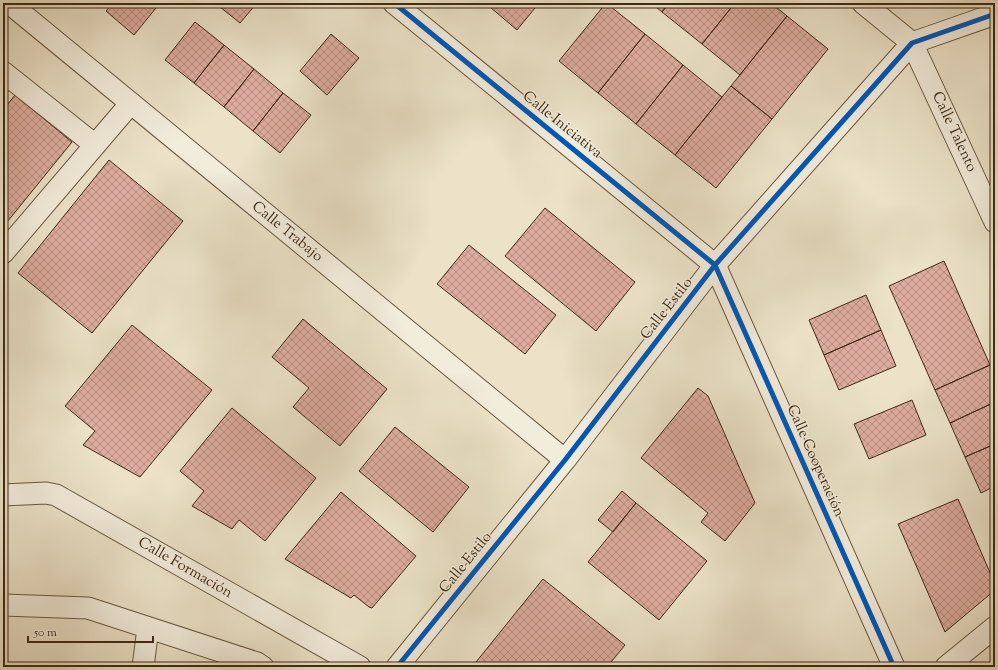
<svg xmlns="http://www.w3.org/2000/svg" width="998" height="670" font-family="'Sorts Mill Goudy',serif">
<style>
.building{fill:url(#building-cross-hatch);stroke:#402a14}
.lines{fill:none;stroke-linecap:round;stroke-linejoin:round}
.minor-casing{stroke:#6b5841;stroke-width:23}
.minor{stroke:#f2ecdb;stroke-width:21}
.cycleway-casing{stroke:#f2ecdb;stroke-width:8}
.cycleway{stroke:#0057b8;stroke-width:5}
.labels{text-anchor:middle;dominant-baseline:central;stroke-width:3;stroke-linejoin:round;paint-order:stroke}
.street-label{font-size:15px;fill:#402a14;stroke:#f2ecdb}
</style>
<defs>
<pattern id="building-cross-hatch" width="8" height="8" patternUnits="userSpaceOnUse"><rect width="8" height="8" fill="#ddac9e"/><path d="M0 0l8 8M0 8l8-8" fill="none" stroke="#b58c80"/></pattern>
</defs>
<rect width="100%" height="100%" fill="#ebe2c8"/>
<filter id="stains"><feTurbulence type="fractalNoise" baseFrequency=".005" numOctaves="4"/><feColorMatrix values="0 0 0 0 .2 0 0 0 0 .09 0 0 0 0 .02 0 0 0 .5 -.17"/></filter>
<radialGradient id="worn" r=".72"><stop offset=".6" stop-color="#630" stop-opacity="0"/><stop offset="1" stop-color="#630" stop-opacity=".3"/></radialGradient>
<path class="building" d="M113,3h47l-26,32 -28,-24z
M215,3h42l-17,20z
M492,3h47l-22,27 -27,-23z
M606,3l39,31 -47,59 -39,-32z
M651,3h18l-7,9z
M669,3h66l-33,41 -40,-32z
M735,3h36l16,13 -47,59 -38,-31z
M787,16l41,33 -56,70 -41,-33z
M195,22l29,23 -30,38 -29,-23z
M331,34l28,24 -32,37 -27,-24z
M645,34l38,31 -47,59 -38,-31z
M224,45l30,24 -30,38 -30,-24z
M683,65l39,32 -47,58 -39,-31z
M254,69l29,24 -30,38 -29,-24z
M731,86l41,33 -56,69 -41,-33z
M283,93l28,22 -31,38 -27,-22z
M15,95l57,47 -69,85v-117z
M109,160l74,61 -91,112 -74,-60z
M545,208l90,74 -39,49 -91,-75z
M469,245l87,70 -31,39 -88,-70z
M944,261l46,104 -55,25 -46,-104z
M866,295l15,35 -57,25 -15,-35z
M303,319l84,70 -47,57 -47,-39 16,-19 -37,-31z
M132,325l80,65 -72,87 -57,-32 12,-14 -30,-25z
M881,330l15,36 -57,24 -15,-35z
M990,365l5,11v26l-45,21 -15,-33z
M698,388l10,8 47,107 -30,38 -24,-19 7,-9 -67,-55z
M912,400l14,35 -57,24 -15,-35z
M995,402v42l-30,13 -15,-34z
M232,408l84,70 -51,63 -26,-21 -7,9 -40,-23 12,-15 -24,-20z
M395,427l74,60 -36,45 -74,-61z
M995,444v42l-14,7 -16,-36z
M622,491l14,12 -23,29 -15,-12z
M341,492l75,64 -44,52 -3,-1 -15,-12 -3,3 -66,-39z
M958,499l37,85v6l-50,42 -47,-108z
M636,503l71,58 -48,59 -71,-58z
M543,579l82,66 -18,22h-135z"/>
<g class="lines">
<g class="minor-casing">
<path id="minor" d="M9,3l556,457
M394,3l321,262 179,402
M863,3l49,40 83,179
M3,72l92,73
M3,253l128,-150
M3,495l43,-2 10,2 304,172
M3,605l85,3 169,55 6,4
M143,667l5,-39
M397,667l168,-207 150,-195 197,-222 83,-29
M946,667l49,-40"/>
</g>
<use href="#minor" class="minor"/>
<g class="cycleway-casing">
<path id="cycleway" d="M394,3l321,262 179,402
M397,667l168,-207 150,-195 197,-222 83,-29"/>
</g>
<use href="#cycleway" class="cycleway"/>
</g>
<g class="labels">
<g class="street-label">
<text transform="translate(562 125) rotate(39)">Calle Iniciativa</text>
<text transform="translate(954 132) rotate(65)">Calle Talento</text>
<text transform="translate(287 232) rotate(39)">Calle Trabajo</text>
<text transform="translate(667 309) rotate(-52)">Calle Estilo</text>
<text transform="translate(815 461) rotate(66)">Calle Cooperación</text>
<text transform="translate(466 563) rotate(-51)">Calle Estilo</text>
<text transform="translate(185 568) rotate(30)">Calle Formación</text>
</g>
</g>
<rect width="998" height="670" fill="none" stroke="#ebe2c8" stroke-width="16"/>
<rect x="4" y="4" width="990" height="662" fill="none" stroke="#402a14" stroke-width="2"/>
<rect x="8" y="8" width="982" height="654" fill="none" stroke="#402a14"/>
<path d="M28 636v6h125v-6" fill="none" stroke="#402a14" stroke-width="2"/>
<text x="34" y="636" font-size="12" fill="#402a14" stroke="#f2ecdb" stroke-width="3" paint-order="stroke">50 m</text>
<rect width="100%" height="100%" filter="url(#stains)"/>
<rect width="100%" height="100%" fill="url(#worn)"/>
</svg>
